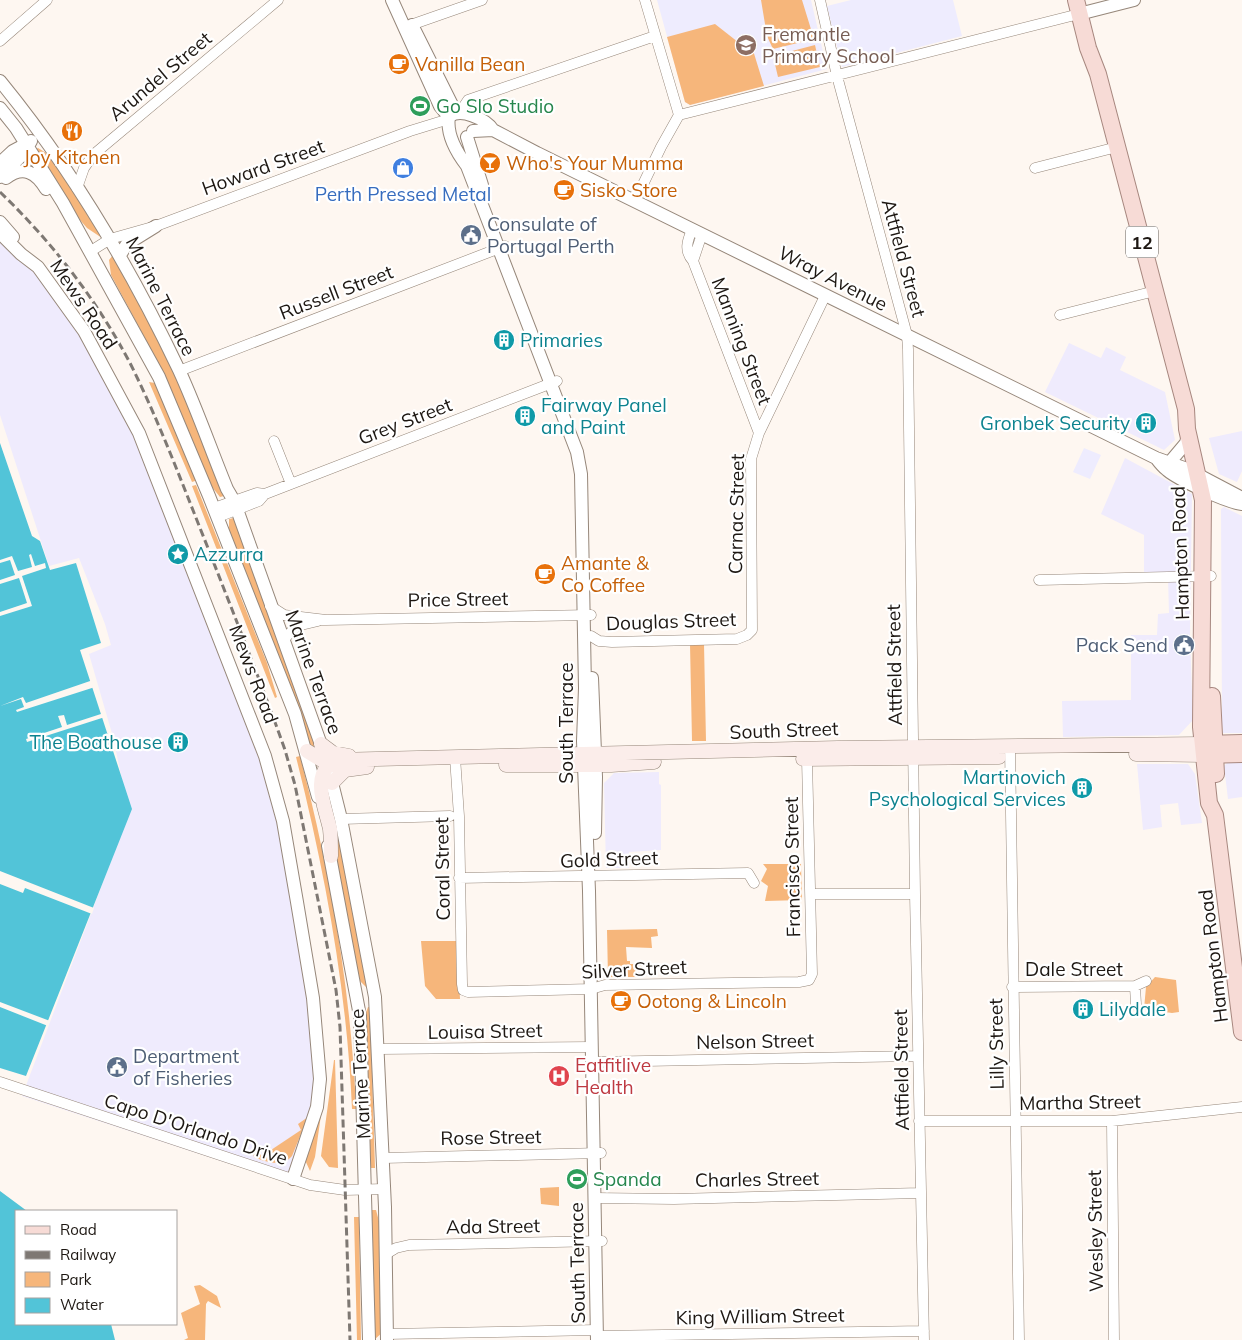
<svg xmlns="http://www.w3.org/2000/svg" width="1242" height="1340" font-family="Mulish,sans-serif">
<style>
.commercial{fill:#efebfd}
.education{fill:#eeecfe}
.green{fill:#f6b67b}
.water{fill:#52c4d8}
.pier{fill:#fef7f1}
.lines{fill:none;stroke-linecap:round;stroke-linejoin:round}
.minor-casing{stroke:#96877a;stroke-width:11}
.tertiary-casing{stroke:#96877a;stroke-width:14}
.secondary-casing{stroke:#96877a;stroke-width:15}
.primary-casing{stroke:#a7877f;stroke-width:18}
.minor{stroke:#fff;stroke-width:10}
.tertiary{stroke:#fff;stroke-width:12}
.secondary{stroke:#fbedea;stroke-width:14}
.primary{stroke:#f7dbd6;stroke-width:16}
.rail{stroke:#7e7873;stroke-width:3;stroke-dasharray:8 4;stroke-linecap:butt}
.labels{text-anchor:middle;dominant-baseline:central;stroke-width:4.5;stroke-linejoin:round;paint-order:stroke}
.shield{fill:#fff;stroke:#615d59;stroke-width:1}
.shield-label{font-size:18px;font-weight:bold;fill:#1d1712}
.education-label{font-size:19px;fill:#785e54;stroke:#fff;text-anchor:start}
.food-label{font-size:19px;fill:#c56008;stroke:#fff;text-anchor:start}
.street-label{font-size:19px;fill:#1d1712;stroke:#fff}
.leisure-label{font-size:19px;fill:#27864d;stroke:#fff;text-anchor:start}
.shop-label{font-size:19px;fill:#366cbe;stroke:#fff}
.service-label{font-size:19px;fill:#4e5e75;stroke:#fff;text-anchor:start}
.culture-label{font-size:19px;fill:#0d838f;stroke:#fff;text-anchor:start}
.health-label{font-size:19px;fill:#be3a42;stroke:#fff;text-anchor:start}
</style>
<rect width="100%" height="100%" fill="#fef7f1"/>
<path class="commercial" d="M0,239l32,29 98,135 37,83 109,283 31,152 18,156 -31,108 -272,-89 106,-280v-8l-15,-71 -24,-83 22,-9 -6,-21 -26,-66 -30,8 -49,-151z
M1069,343l32,15 5,-11 20,10 -6,13 45,22 10,48 -11,10 -119,-58z
M1242,431v40l-5,11 -18,-8 -10,-36z
M1125,458l67,36 -2,144 3,82 -14,15 -116,2 -1,-36 69,-1v-65h26l1,-21 11,-1 -1,-36 -24,1v-43l-43,-21z
M1224,507l18,9v217h-19l-1,-10 -1,-214z
M1242,762v35l-14,2 -4,-33 3,-3z
M1137,764h51l7,10 7,49 -21,2 -3,-22 -18,2 2,22 -19,3z
M659,772v12l2,1v65l-32,2v16h-23l-2,-85 10,-10z"/>
<path class="education" d="M657,0h154l16,69 -137,36 -5,-3z
M851,0h102l9,36 -120,31 -15,-61z
M1084,448l17,7 -11,24 -17,-7z"/>
<path class="green" d="M761,0h41l12,39 -41,10 -6,-13z
M715,24l28,22 9,1 12,39 -74,19 -5,-3 -18,-65z
M815,45l5,22 -42,10 -5,-21z
M38,148l13,8 51,82 -15,-10 -7,-8 -44,-71z
M113,255l61,113 50,128 -4,1 -8,-10 -65,-145 -36,-67 -2,-15z
M149,382l6,1 43,97 -6,2z
M196,485l71,178 10,34 -2,1 -4,-10 -79,-202z
M234,518l88,236 -7,-2 -7,-11 -79,-209v-13z
M690,644h14l2,97h-14z
M300,756c30,115 51,233 56,353h-4c-5,-119 -27,-237 -56,-352z
M327,775l41,214 -9,-9 -21,-106z
M763,864h38l1,36 -37,1 3,-15 -7,-5 6,-12z
M657,929l1,7 -7,1 1,11 -26,-1 1,14h3v3h12l1,13h-35l-1,-47z
M421,941h36l3,58h-24l-11,-13z
M1155,977l21,3 3,32 -7,1 -28,-4 2,-22z
M368,1007h2l5,161h-6l-5,-150z
M334,1060h1l3,108 -9,-1 -8,-11z
M322,1108l-7,49 -5,14 -5,-11z
M308,1117l-16,39c-10,12 -26,6 -38,1l-1,-4 3,-4 6,7 39,-26 -3,-6z
M559,1187v19l-18,-2 -1,-16z
M369,1210h7l4,15 4,106 -10,9z
M354,1217h5l2,123h-4z
M200,1285l17,11 4,12 -13,-7 -2,3 -1,36h-21l4,-2 -7,-25 19,-9 -6,-18z"/>
<path class="water" d="M0,443l32,93 8,5 10,29 26,-7 25,80 -21,7 52,159 -106,267 -26,-8z
M0,1191l27,20h-11v113h95l4,16h-115z"/>
<path class="pier" d="M31,554l4,12 10,-3 1,5 -24,8 10,30 -32,10v-4l27,-9 -8,-25 -19,6v-4l15,-5 -5,-15 -10,3v-3l12,-4 6,15 14,-4 -3,-12z
M93,680l2,7 -78,25 -1,-2 8,-3 -3,-8 -21,7 23,-9 3,6z
M104,713l1,4 -78,25 -1,-3 36,-12 -4,-11 6,-1 3,10z
M0,871l94,37 -2,6 -67,-26 -2,5 -23,-9z
M0,1002l50,19 -2,5 -48,-19z"/>
<g class="lines">
<g class="minor-casing">
<path id="minor" d="M820,0l17,76 70,259 1,14 7,545 9,446
M405,27l77,-27
M0,41l47,-41
M460,112l8,-12 187,-64
M679,115l400,-101
M1035,168l82,-21
M77,188l7,-20 9,-13 185,-155
M635,201l26,-54 18,-32 -34,-115
M692,230c-5,11 -8,21 1,31l66,172
M91,251l19,-12 46,-13 254,-95 39,-12
M693,261l9,-27
M1060,315l95,-24
M179,371l326,-125
M274,441l17,43
M214,508l43,-15 8,1
M218,517l41,-16 6,-7 292,-113
M1039,580l172,-4
M270,606l14,9 42,5 265,-5
M591,636l8,5 13,1 125,-3 10,-4 5,-5 -1,-171 8,-26 66,-137
M283,640l14,-14 21,-5
M1010,747l9,593
M455,757l4,59 3,168 1,6 5,2 123,-3 14,-4 194,-3 10,-2 3,-6 -5,-215
M341,819l109,-3
M459,878l289,-5 6,10
M811,894h104
M1135,986l1,19
M1012,987l123,-1 11,-5
M379,1049l213,-2
M592,1062l326,-6
M0,1082l310,103 35,5 39,-1
M919,1121h193l130,-14
M1112,1121l2,219
M383,1158l218,-5
M594,1198l80,1 247,-6
M386,1254l10,-6 13,-3 193,-4
M386,1334l211,-4
M597,1336l327,-5"/>
</g>
<g class="tertiary-casing">
<path id="tertiary" d="M392,0l48,106 9,11
M1079,14l55,-14
M412,25l44,88
M0,81c72,88 130,186 179,289 18,39 32,80 48,119l7,12 90,252
M0,108l16,20 47,75 96,174 50,119 86,218 23,83
M449,117c-3,18 8,36 18,49l110,286 4,22 4,214 -2,53 6,150 8,449
M449,117c11,-10 37,2 44,13l44,23 619,305 31,11 55,29
M473,131l20,-1
M467,137l15,48
M0,163l13,-12 17,-9
M0,177l25,-25 6,-11
M6,178c17,-13 30,-6 40,11
M0,222l13,15
M0,233l21,21 17,13 46,64 55,102 126,323 18,65 14,81 16,96 7,81 -3,28 -24,72
M120,255l7,-11 29,-18
M1156,458c3,4 7,9 11,12 12,10 59,32 75,34
M1170,462l16,-19 2,-8
M592,678l4,99 -1,56
M330,775l11,44 34,178 10,210 2,133
M328,846l32,170 9,324"/>
</g>
<g class="secondary-casing">
<path id="secondary" d="M321,744l12,9 16,3
M307,751l21,13 9,2
M1136,754l67,1
M803,759l196,-2
M506,765h105l43,-3
M332,783l13,-13 22,-3
M331,856c0,-9 0,-18 -1,-27 -5,-23 -20,-54 5,-69l503,-12 364,-4"/>
</g>
<g class="primary-casing">
<path id="primary" d="M1076,0l12,48 10,26 88,335 1,20 16,71 -2,227 8,76 6,12 27,217
M1212,696l4,78
M1204,744l38,-1
M1204,755l38,-1"/>
</g>
<use href="#minor" class="minor"/>
<use href="#tertiary" class="tertiary"/>
<use href="#secondary" class="secondary"/>
<use href="#primary" class="primary"/>
<path class="rail" d="M0,192c52,50 97,108 130,171 30,60 53,123 78,185 26,67 53,134 77,202l10,35 41,205 4,37 10,313"/>
</g>
<defs>
<g id="school-disc" transform="scale(1.125)"><circle r="9.5" fill="#8d6e63" stroke="#fff"/><path d="M0-5L7-2L0 1L-7-2ZM-4 1L0 2.5L4 1V4Q0 6-4 4Z" fill="#fff"/></g>
<g id="cafe-disc" transform="scale(1.125)"><circle r="9.5" fill="#e8710a" stroke="#fff"/><path d="M-5.5-4.5H6V0H3Q3 3.5 0 3.5H-2.5Q-5.5 3.5-5.5 0ZM3-3.2v2h1.7v-2ZM-6 4.5H4V6H-6Z" fill="#fff"/></g>
<g id="stadium-disc" transform="scale(1.125)"><circle r="9.5" fill="#2e9e5b" stroke="#fff"/><path d="M0-5a6.5 5 0 1 0 0 10a6.5 5 0 1 0 0-10ZM-3.5-1.8h7v3.6h-7Z" fill="#fff"/></g>
<g id="restaurant-disc" transform="scale(1.125)"><circle r="9.5" fill="#e8710a" stroke="#fff"/><path d="M-5-6h1v4h1v-4h1v4h1v-4h1v5L-1.5 .5V6h-2V.5L-5-1ZM5-6V6H3V1.5H1.5Q1.5-4 5-6Z" fill="#fff"/></g>
<g id="bar-disc" transform="scale(1.125)"><circle r="9.5" fill="#e8710a" stroke="#fff"/><path d="M-6-5H6L.8 .8V4.5H3.5V6h-7V4.5H-.8V.8Z" fill="#fff"/></g>
<g id="shop-disc" transform="scale(1.125)"><circle r="9.5" fill="#3f7fe0" stroke="#fff"/><path d="M-5-2.5h2.3a2.7 3.5 0 0 1 5.4 0H5L5.5 6h-11ZM-1.5-2.5h3a1.5 2.3 0 0 0-3 0Z" fill="#fff"/></g>
<g id="civic-disc" transform="scale(1.125)"><circle r="9.5" fill="#5c6f8a" stroke="#fff"/><path d="M-.6-6.5H3V-4.5H.6V-3L4-1V1h2V6H-6V1h2V-1L-.6-3ZM-1.2 2.5V6h2.4V2.5Z" fill="#fff"/></g>
<g id="building-disc" transform="scale(1.125)"><circle r="9.5" fill="#0f9aa8" stroke="#fff"/><path d="M-4-6H4V6H1V3H-1V6H-4ZM-2.5-4.3h1.7v1.8h-1.7ZM.8-4.3h1.7v1.8H.8ZM-2.5-1h1.7V.8h-1.7ZM.8-1h1.7V.8H.8Z" fill="#fff"/></g>
<g id="sight-disc" transform="scale(1.125)"><circle r="9.5" fill="#0f9aa8" stroke="#fff"/><path d="M0-6L1.8-2.2L6-1.7L2.9 1.2L3.7 5.4L0 3.3L-3.7 5.4L-2.9 1.2L-6-1.7L-1.8-2.2Z" fill="#fff"/></g>
<g id="hospital-disc" transform="scale(1.125)"><circle r="9.5" fill="#e0444e" stroke="#fff"/><path d="M-5-5h3v3.5h4V-5h3V5h-3V1.5h-4V5h-3Z" fill="#fff"/></g>
</defs>
<g fill-rule="evenodd">
<use href="#school-disc" x="746" y="45"/>
<use href="#cafe-disc" x="399" y="64"/>
<use href="#stadium-disc" x="420" y="106"/>
<use href="#restaurant-disc" x="72" y="131"/>
<use href="#bar-disc" x="490" y="163"/>
<use href="#shop-disc" x="403" y="168"/>
<use href="#cafe-disc" x="564" y="190"/>
<use href="#civic-disc" x="471" y="235"/>
<use href="#building-disc" x="504" y="340"/>
<use href="#building-disc" x="525" y="416"/>
<use href="#building-disc" x="1146" y="423"/>
<use href="#sight-disc" x="178" y="554"/>
<use href="#cafe-disc" x="545" y="574"/>
<use href="#civic-disc" x="1184" y="645"/>
<use href="#building-disc" x="178" y="742"/>
<use href="#building-disc" x="1082" y="788"/>
<use href="#cafe-disc" x="621" y="1001"/>
<use href="#building-disc" x="1083" y="1009"/>
<use href="#civic-disc" x="117" y="1067"/>
<use href="#hospital-disc" x="559" y="1076"/>
<use href="#stadium-disc" x="577" y="1179"/>
</g>
<g class="labels">
<rect class="shield" x="1126" y="226.5" width="32" height="31" rx="4"/>
<g class="shield-label">
<text x="1142" y="242">12</text>
</g>
<g class="education-label">
<text x="762" y="34">Fremantle<tspan x="762" dy="22">Primary School</tspan></text>
</g>
<g class="food-label">
<text x="415" y="64">Vanilla Bean</text>
<text x="72" y="157" text-anchor="middle">Joy Kitchen</text>
<text x="506" y="163">Who's Your Mumma</text>
<text x="580" y="190">Sisko Store</text>
<text x="561" y="563">Amante &amp;<tspan x="561" dy="22">Co Coffee</tspan></text>
<text x="637" y="1001">Ootong &amp; Lincoln</text>
</g>
<g class="street-label">
<text transform="translate(160 76) rotate(-40)">Arundel Street</text>
<text transform="translate(263 167) rotate(-20)">Howard Street</text>
<text transform="translate(904 258) rotate(75)">Attfield Street</text>
<text transform="translate(833 278) rotate(27)">Wray Avenue</text>
<text transform="translate(336 292) rotate(-21)">Russell Street</text>
<text transform="translate(161 296) rotate(63)">Marine Terrace</text>
<text transform="translate(84 304) rotate(56)">Mews Road</text>
<text transform="translate(742 341) rotate(69)">Manning Street</text>
<text transform="translate(405 421) rotate(-21)">Grey Street</text>
<text transform="translate(736 514) rotate(-89)">Carnac Street</text>
<text transform="translate(1180 553) rotate(-92)">Hampton Road</text>
<text transform="translate(458 599) rotate(-1)">Price Street</text>
<text transform="translate(671 621) rotate(-2)">Douglas Street</text>
<text transform="translate(894 665) rotate(-91)">Attfield Street</text>
<text transform="translate(314 672) rotate(70)">Marine Terrace</text>
<text transform="translate(254 674) rotate(69)">Mews Road</text>
<text transform="translate(566 723) rotate(-90)">South Terrace</text>
<text transform="translate(784 730) rotate(-2)">South Street</text>
<text transform="translate(609 859) rotate(-2)">Gold Street</text>
<text transform="translate(792 867) rotate(-91)">Francisco Street</text>
<text transform="translate(442 869) rotate(-91)">Coral Street</text>
<text transform="translate(1213 956) rotate(-97)">Hampton Road</text>
<text transform="translate(634 969) rotate(-3)">Silver Street</text>
<text x="1074" y="969">Dale Street</text>
<text transform="translate(485 1031) rotate(-1)">Louisa Street</text>
<text transform="translate(755 1041) rotate(-1)">Nelson Street</text>
<text transform="translate(996 1044) rotate(-91)">Lilly Street</text>
<text transform="translate(901 1070) rotate(-91)">Attfield Street</text>
<text transform="translate(360 1074) rotate(-93)">Marine Terrace</text>
<text transform="translate(1080 1102) rotate(-1)">Martha Street</text>
<text transform="translate(196 1129) rotate(18)">Capo D'Orlando Drive</text>
<text transform="translate(491 1137) rotate(-1)">Rose Street</text>
<text transform="translate(757 1179) rotate(-1)">Charles Street</text>
<text transform="translate(493 1226) rotate(-1)">Ada Street</text>
<text transform="translate(1095 1231) rotate(-91)">Wesley Street</text>
<text transform="translate(577 1263) rotate(-91)">South Terrace</text>
<text transform="translate(760 1316) rotate(-1)">King William Street</text>
</g>
<g class="leisure-label">
<text x="436" y="106">Go Slo Studio</text>
<text x="593" y="1179">Spanda</text>
</g>
<g class="shop-label">
<text x="403" y="194">Perth Pressed Metal</text>
</g>
<g class="service-label">
<text x="487" y="224">Consulate of<tspan x="487" dy="22">Portugal Perth</tspan></text>
<text x="1168" y="645" text-anchor="end">Pack Send</text>
<text x="133" y="1056">Department<tspan x="133" dy="22">of Fisheries</tspan></text>
</g>
<g class="culture-label">
<text x="520" y="340">Primaries</text>
<text x="541" y="405">Fairway Panel<tspan x="541" dy="22">and Paint</tspan></text>
<text x="1130" y="423" text-anchor="end">Gronbek Security</text>
<text x="194" y="554">Azzurra</text>
<text x="162" y="742" text-anchor="end">The Boathouse</text>
<text x="1066" y="777" text-anchor="end">Martinovich<tspan x="1066" dy="22">Psychological Services</tspan></text>
<text x="1099" y="1009">Lilydale</text>
</g>
<g class="health-label">
<text x="575" y="1065">Eatfitlive<tspan x="575" dy="22">Health</tspan></text>
</g>
</g>
<rect x="15" y="1210" width="162" height="115" fill="#ffffff" stroke="#a5a2a0"/>
<rect x="25" y="1226" width="25" height="8" fill="#f7dbd6" stroke="#a5a2a0"/>
<text x="60" y="1235" font-size="15" fill="#1d1712">Road</text>
<rect x="25" y="1251" width="25" height="8" fill="#7e7873" stroke="#a5a2a0"/>
<text x="60" y="1260" font-size="15" fill="#1d1712">Railway</text>
<rect x="25" y="1272" width="25" height="15" fill="#f6b67b" stroke="#a5a2a0"/>
<text x="60" y="1285" font-size="15" fill="#1d1712">Park</text>
<rect x="25" y="1298" width="25" height="15" fill="#52c4d8" stroke="#a5a2a0"/>
<text x="60" y="1310" font-size="15" fill="#1d1712">Water</text>
</svg>
